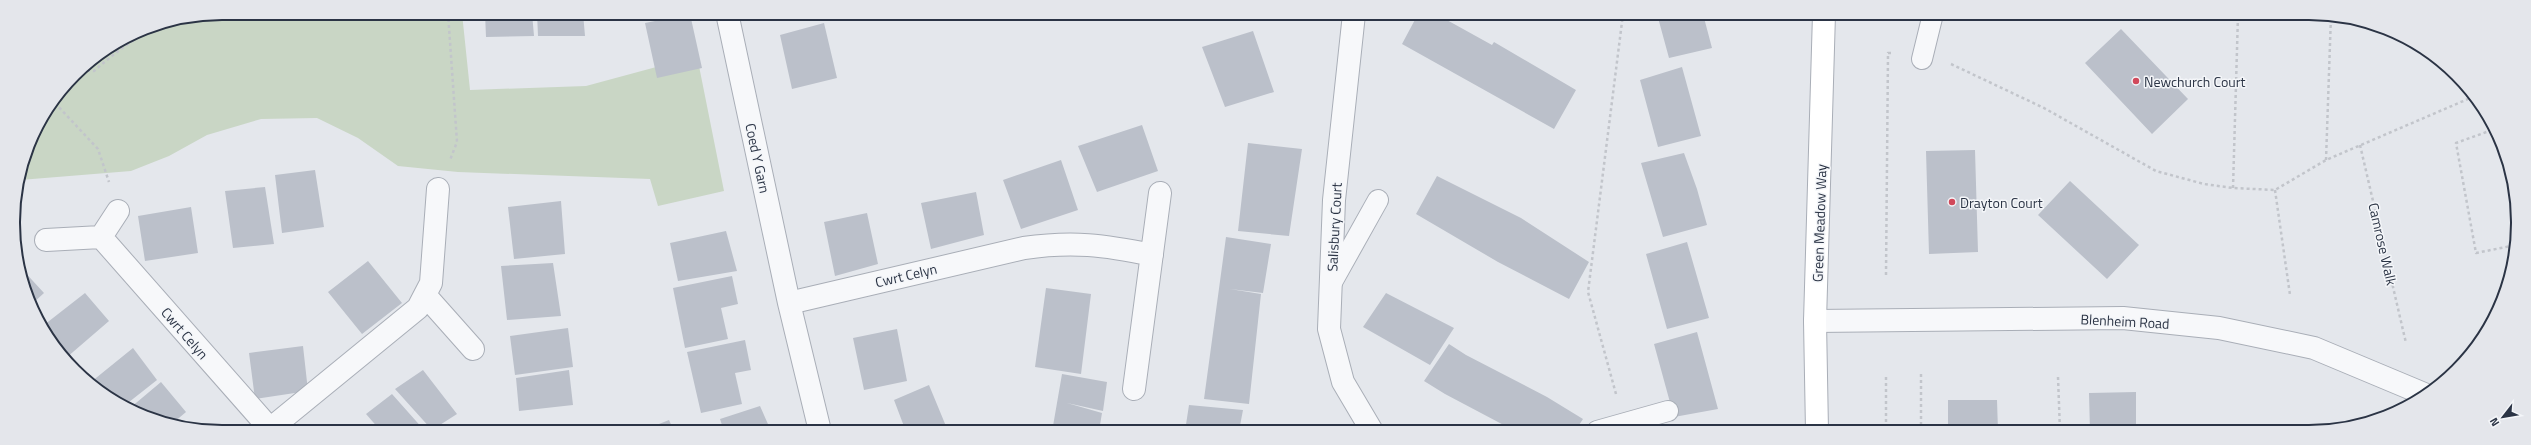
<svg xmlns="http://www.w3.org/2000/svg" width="2531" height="445" font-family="'Titillium Web',sans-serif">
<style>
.green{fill:#c9d6c5}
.building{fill:#bbc0ca}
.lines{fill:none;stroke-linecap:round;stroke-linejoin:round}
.lane-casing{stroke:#a9aeb7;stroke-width:22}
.street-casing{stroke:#a9aeb7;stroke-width:24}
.secondary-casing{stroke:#a9aeb7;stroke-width:24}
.path{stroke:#c2c5cb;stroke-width:2.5;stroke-dasharray:3 3;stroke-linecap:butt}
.lane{stroke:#f7f8fa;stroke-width:20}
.street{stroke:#f7f8fa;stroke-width:22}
.secondary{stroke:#fff;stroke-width:22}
.poi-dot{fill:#d1495b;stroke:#f4f6f9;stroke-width:1.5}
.labels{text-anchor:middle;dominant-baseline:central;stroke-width:3;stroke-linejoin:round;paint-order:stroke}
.poi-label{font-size:14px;fill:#2b3445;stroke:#f4f6f9;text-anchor:start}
.street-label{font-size:14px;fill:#2b3445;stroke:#f4f6f9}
.rim{fill:none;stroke:#2b3445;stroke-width:2}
</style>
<rect width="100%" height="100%" fill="#e4e7ec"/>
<path class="green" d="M223,13h239l8,77 116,-4 111,-30 27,135 -66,15 -8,-27 -192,-7 -60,-6 -40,-28 -41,-20 -56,1 -54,16 -38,21 -38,15 -111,9 9,-38 46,-68 68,-45z"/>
<path class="building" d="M485,13h47l2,23 -48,1z
M537,13h46l2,23h-47z
M690,14l12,54 -45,10 -12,-55z
M1418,14h18l56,31 2,-3 82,48 -22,39 -152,-85z
M1657,14h46l9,34 -43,10z
M824,23l13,55 -45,11 -12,-54z
M2121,29l67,70 -36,35 -67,-71z
M1253,31l21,61 -49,15 -23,-60z
M1682,67l19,69 -43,11 -18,-67z
M1142,125l16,46 -61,21 -19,-46z
M1248,143l54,6 -13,87 -51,-5z
M1975,150l3,102 -49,2 -3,-103z
M1684,153l13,36 10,36 -44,12 -22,-74z
M1061,160l17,50 -57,19 -18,-49z
M315,170l9,57 -42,6 -7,-58z
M1437,176l84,42 68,44 -20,37 -71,-37 -82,-48z
M2070,181l69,64 -32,34 -69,-64z
M265,187l9,57 -41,4 -8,-57z
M976,192l8,43 -53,14 -10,-46z
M561,201l4,53 -51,5 -6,-52z
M191,207l7,46 -53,8 -7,-45z
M867,213l11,51 -43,12 -11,-54z
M726,231l11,40 -59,10 -8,-38z
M1226,237l45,7 -8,49 -33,-4 31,5 -12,110 -45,-5z
M1687,242l22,76 -42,11 -21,-75z
M368,261l34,42 -40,31 -34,-42z
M553,263l8,53 -54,4 -6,-54z
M21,268l23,25 -12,11 -8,-14z
M732,276l6,28 -17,4 7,31 -43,9 -12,-60z
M1046,288l45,6 -10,80 -46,-7z
M85,293l24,28 -43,37 -22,-33z
M1386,293l68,35 -24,37 -67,-38z
M568,328l5,39 -58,8 -5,-39z
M897,329l10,52 -43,9 -11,-52z
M1697,332l21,77 -44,8 -20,-73z
M745,340l6,30 -16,3 7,31 -41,9 -14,-61z
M1449,344l17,11 81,42 36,22 -8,12h-60l-70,-37 -21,-13z
M303,346l5,45 -53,8 -6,-46z
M133,348l24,32 -33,26 -6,-2 -27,-22z
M423,370l34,44 -25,16 -37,-41z
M569,370l4,35 -54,6 -3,-33z
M1062,374l45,8 -4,29 -36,-8 35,10 -3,18h-21l-25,-5z
M161,382l25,30 -13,11 -43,-15z
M929,385l19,46h-46l3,-2 -11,-29z
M2136,392v39h-46l-1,-38z
M392,394l32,36h-44l-14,-16z
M1948,400h49l1,31h-50z
M1189,405l54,5 -4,21h-54z
M760,406l11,25h-47l-4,-12z
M669,420l5,11h-23l-2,-3z
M640,425l3,6 -16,-1z"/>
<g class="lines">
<g class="lane-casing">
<path id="lane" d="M1922,59l11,-45
M1331,284l47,-84
M1597,431l71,-20"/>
</g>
<g class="street-casing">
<path id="street" d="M727,13l62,290 31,128
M1354,14l-20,186 -5,129 14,53 29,49
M101,237l170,193
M46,240l55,-3 17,-26
M425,295l48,54
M789,303l235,-55c49,-7 80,-3 128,7
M1815,321l308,-3 96,10 95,20 110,46
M1134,389l26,-196
M270,429l148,-121 13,-25 7,-94"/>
</g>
<g class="secondary-casing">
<path id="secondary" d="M1817,431l-2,-110 9,-307"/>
</g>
<path class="path" d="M448,13l9,129 -7,18
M1951,64l93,44 112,63 48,13 29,4 42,2 51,-30 149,-64
M81,70l13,1c22,-19 45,-38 73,-47
M2471,92l2,4
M55,103l43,46 11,33
M2492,130l-36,13 20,110 40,-8
M2360,145l46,198
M2326,160l5,-145
M2233,188l5,-173
M2275,190l15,105
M1886,275l2,-222h3
M1886,377v54
M2058,377l2,54
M1616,394l-28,-102 35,-278
M1921,431v-57"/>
<use href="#lane" class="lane"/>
<use href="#street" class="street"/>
<use href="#secondary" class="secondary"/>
</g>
<g class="poi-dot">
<circle cx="2136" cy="81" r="4"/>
<circle cx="1952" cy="202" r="4"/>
</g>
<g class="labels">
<g class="poi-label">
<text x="2144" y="81">Newchurch Court</text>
<text x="1960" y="202">Drayton Court</text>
</g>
<g class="street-label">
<text transform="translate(758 158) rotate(78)">Coed Y Garn</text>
<text transform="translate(1819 223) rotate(-88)">Green Meadow Way</text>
<text transform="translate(1334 227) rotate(-87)">Salisbury Court</text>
<text transform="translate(2383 244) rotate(77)">Camrose Walk</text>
<text transform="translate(906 275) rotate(-13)">Cwrt Celyn</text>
<text transform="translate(2125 321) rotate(3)">Blenheim Road</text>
<text transform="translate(185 333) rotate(49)">Cwrt Celyn</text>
</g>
</g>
<path d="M0 0H2531V445H0ZM222 20H2309A202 202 0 0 1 2511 222V223A202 202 0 0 1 2309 425H222A202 202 0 0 1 20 223V222A202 202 0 0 1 222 20Z" fill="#e4e6eb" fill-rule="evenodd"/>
<path class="rim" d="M222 20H2309A202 202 0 0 1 2511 222V223A202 202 0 0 1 2309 425H222A202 202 0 0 1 20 223V222A202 202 0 0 1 222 20Z"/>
<g transform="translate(2503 417) rotate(239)" stroke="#f4f6f9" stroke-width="3" paint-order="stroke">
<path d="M0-3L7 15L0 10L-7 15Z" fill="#2b3445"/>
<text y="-6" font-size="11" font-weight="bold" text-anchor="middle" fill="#2b3445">N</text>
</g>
</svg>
